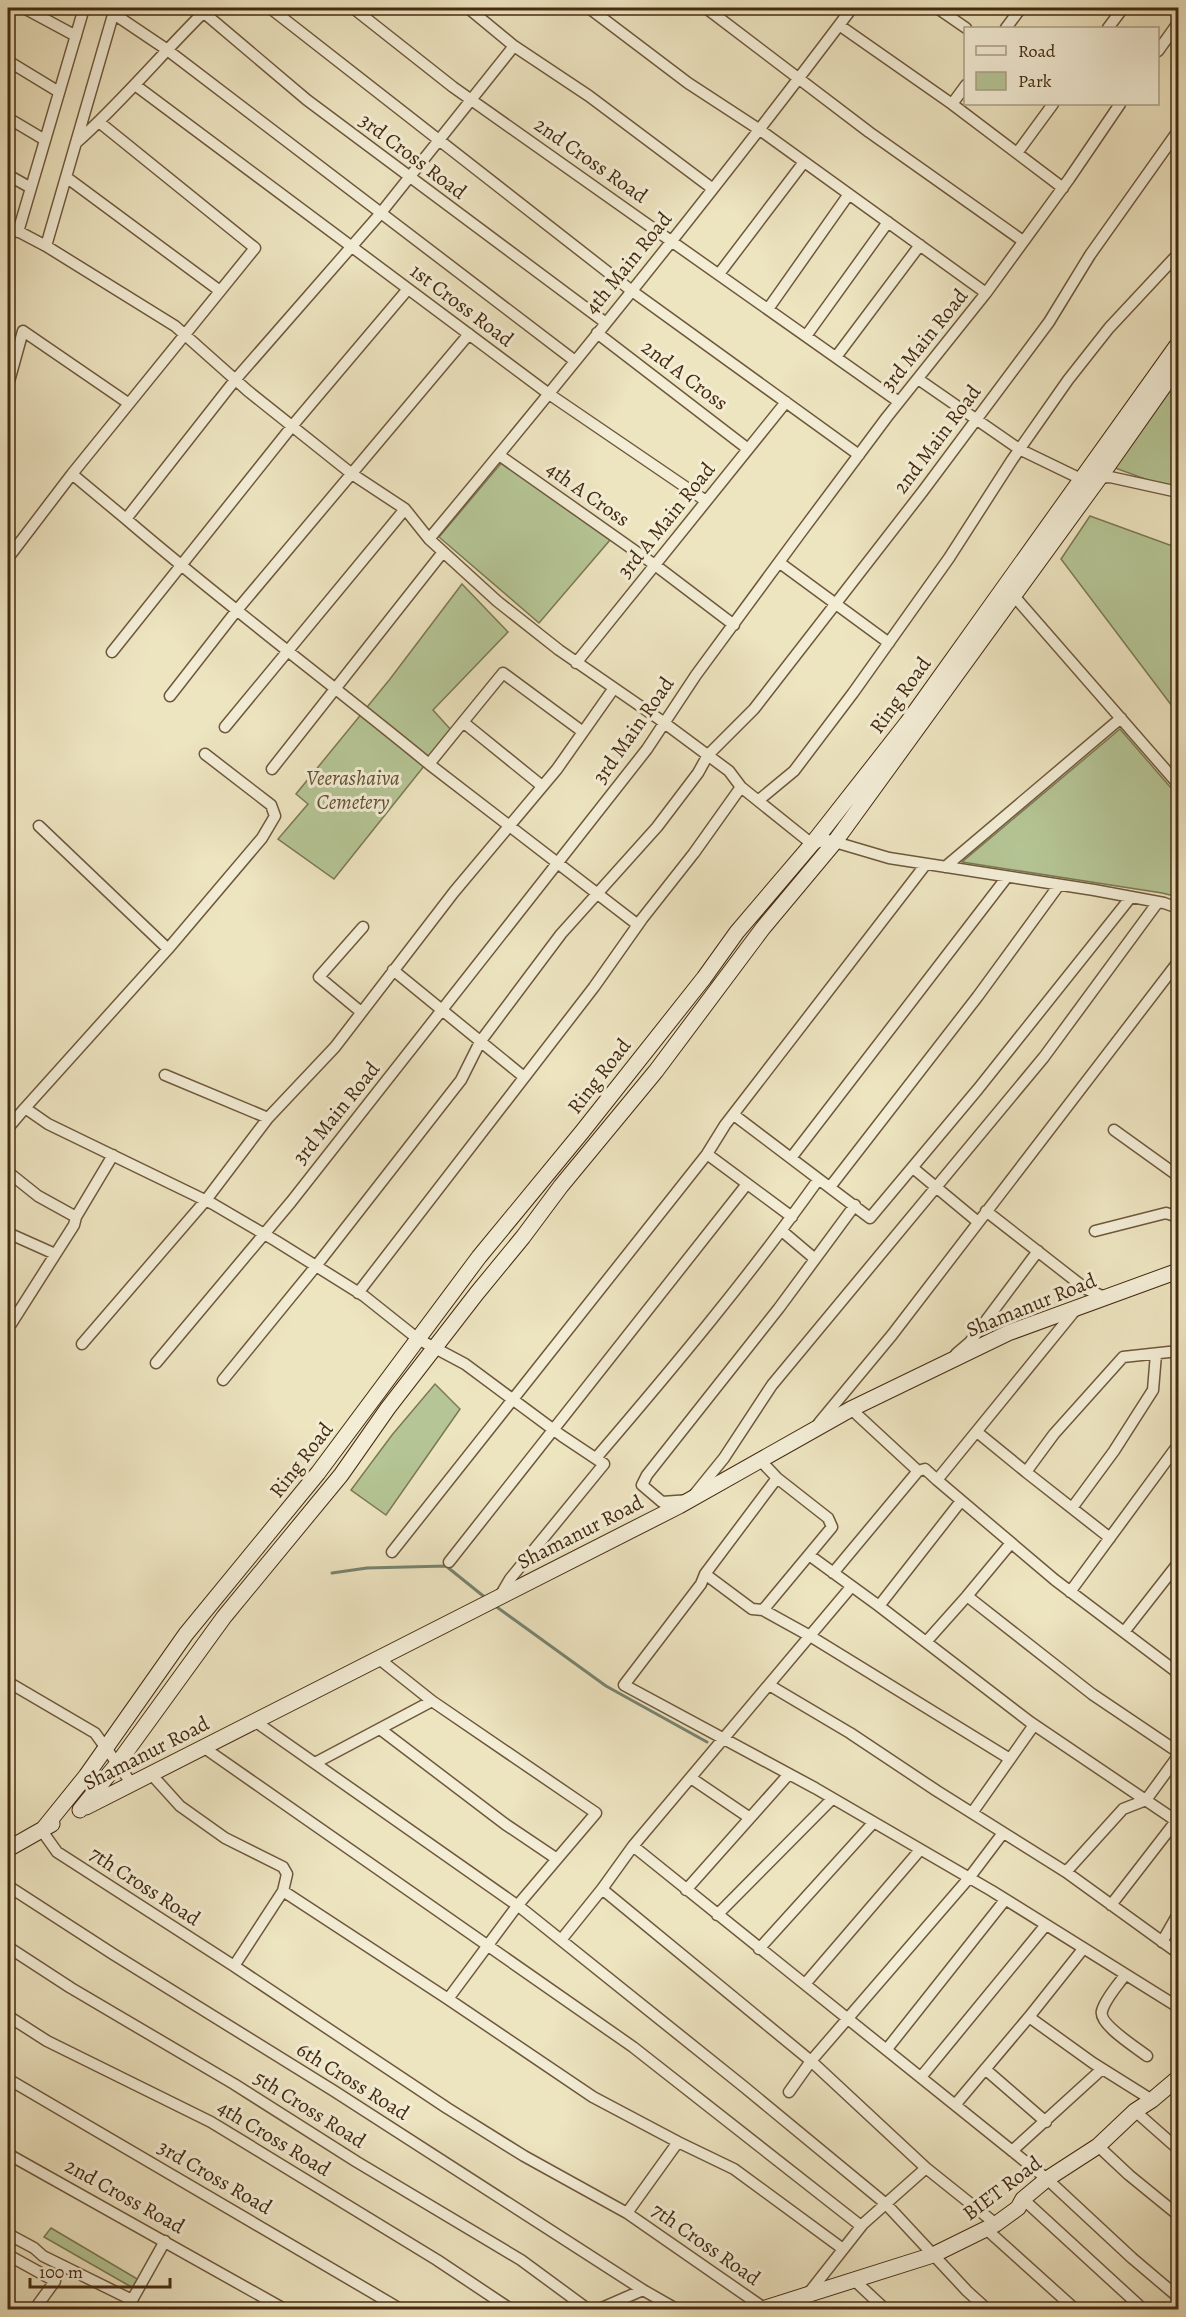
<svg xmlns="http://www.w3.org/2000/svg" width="1186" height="2317" font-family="Alegreya,serif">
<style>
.green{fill:#b5c595;stroke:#7c7852;stroke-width:1.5}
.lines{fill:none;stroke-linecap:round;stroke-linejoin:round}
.stream{stroke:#778370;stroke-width:3}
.street-casing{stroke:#6e583b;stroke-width:13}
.secondary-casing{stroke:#442a0f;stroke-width:17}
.street{stroke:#f3edd6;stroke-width:10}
.secondary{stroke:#f3edd6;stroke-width:15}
.labels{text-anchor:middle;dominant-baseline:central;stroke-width:6;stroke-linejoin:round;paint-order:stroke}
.street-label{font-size:21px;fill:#442a0f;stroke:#f3edd6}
.park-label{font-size:21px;font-style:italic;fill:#605130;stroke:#f3edd6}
</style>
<rect width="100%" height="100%" fill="#ede4c0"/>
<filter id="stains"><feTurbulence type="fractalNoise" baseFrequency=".00333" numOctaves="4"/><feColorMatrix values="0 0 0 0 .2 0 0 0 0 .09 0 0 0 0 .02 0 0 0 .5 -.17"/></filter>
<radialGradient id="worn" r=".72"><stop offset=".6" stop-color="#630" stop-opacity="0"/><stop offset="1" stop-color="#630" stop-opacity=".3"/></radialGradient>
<path class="green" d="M1178,376v115l-63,-23z
M503,461l107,79 -71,83 -100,-86z
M1090,516l88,32v166l-117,-155z
M462,584l46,48 -75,78 19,21 -118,148 -56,-40 30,-35 -12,-10 94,-115z
M1120,729l58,67v101l-16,-4 -200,-31z
M435,1384l25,25 -74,106 -35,-25 41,-55z
M51,2228l88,52 -6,8 -89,-51z"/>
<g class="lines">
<path class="stream" d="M332,1573l35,-5 79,-2 41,33
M494,1605l112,81 101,56"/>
<g class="street-casing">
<path id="street" d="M24,8l52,28
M270,8l362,283 227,164
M353,8l100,79 446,315
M468,8l46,38 75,50 124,93
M589,8l99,75 72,47 226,163
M706,8l163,124 154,109
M937,8l29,20
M203,12l104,88 299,223
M114,14l52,35 409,312
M839,25l113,79 111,84
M1006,28l15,-20
M1108,28l15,-20
M1158,51l20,-28
M8,61l51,31
M135,85l414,309 157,107
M952,104l14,-19
M8,118l37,22
M99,122l156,126 -183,226 54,45 109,-139 145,-166 134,-168
M76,143c47,-42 87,-91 132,-135
M1017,153l36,-49
M8,175l23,13
M66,177l154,114
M8,226l38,20 129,80 73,65 104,83 53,35 24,30 68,62 62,49 100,69 70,52 12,16 71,57 16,-4 61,18 205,32 70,13 14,5
M18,232l66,-224
M46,246l69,-238
M719,274l85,-112
M768,309l81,-115
M597,333l151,116
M806,336l82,-114
M836,357l84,-112
M918,379l101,70 62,30 29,-2 68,15
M8,385l15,-54 105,72
M499,455l156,110 79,60
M126,519c99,85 203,163 303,245
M429,539c145,-174 287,-350 423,-531
M8,558l64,-84
M780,563l109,80
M1014,596l164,188
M112,652l181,-227 115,-136
M576,663l210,-261
M170,696l67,-86 232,-276
M463,722l-34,42 209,161
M225,727l180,-218
M272,769l171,-217
M542,786l-79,-64 40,-49 80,59
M759,800l35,-29 59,-78 96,-135 63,-98 56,-80 41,-52 69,-74
M39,826l129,123
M945,867l176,-149
M393,970l131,107
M361,1012l-42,-35 44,-50
M165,1075l103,43
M25,1108l143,-159 94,-111 13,-22 -4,-11 -66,-51
M734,1115l136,103 108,-129 153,-192
M8,1128l17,-20 23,16 165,80 63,37 88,55 54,43 47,25 97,72 42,28 -94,115 -10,17
M1114,1130l64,46
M707,1154l85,63
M791,1158l216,-281
M913,1168l65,54
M8,1172l30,24 38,21
M830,1187l148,-191 81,-111
M855,1205l-76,103 -132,167 -5,10 20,17 28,-2 34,-42 48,-73 272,-328 114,-155
M986,1211l100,78 21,9
M782,1231l33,28
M1095,1231l71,-18 12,4
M8,1233l47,21
M358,1293l236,-306 48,-68 52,-66 47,-66
M1077,1308l-140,172 118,100 123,93
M11,1324l63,-99 2,-8 37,-62
M82,1344l124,-144 62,-82 67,-71 119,-155 103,-123 57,-81
M956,1354l14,-12 68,-91
M156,1363l135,-161 356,-453 49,-74 103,-140 88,-118 99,-124 83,-114 51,-75
M223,1380l93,-114 145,-186 19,-38 81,-108 96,-107 41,-54 10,-18 46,-46 169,-218 126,-169 41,-67 88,-124
M851,1409l67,62
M819,1423l73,-88 286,-373
M977,1432l49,40
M596,1458c77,-90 153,-181 222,-278
M760,1460l17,18 51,40 4,9 -69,83 47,26 200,123
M1072,1508l42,-57 39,-61 3,-36
M1110,1538l-84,-66 28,-38 69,-77 55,-6
M1011,1543l-44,53 125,98 86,58
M392,1552l315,-398 18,-29 201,-261
M809,1555l70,51 82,-105
M449,1562l298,-378
M833,1573l85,-102 7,-2 12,11
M705,1574l-4,10 -77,101 191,103 177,103 186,116
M1070,1592l108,-147
M879,1606l151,116 148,100
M763,1610l-11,-1 -47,-35 72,-96
M1124,1632l54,-69
M926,1642l41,-46
M378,1658l54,43 164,112 -79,93 -69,93 -165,-108 -49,75 213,142 77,48 103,57 137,95
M8,1682l87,51 37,51
M769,1685l81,48 87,58 129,81 112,81
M256,1722l265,186 222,178 143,118 81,87 21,19
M380,1729l125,95 52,35
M203,1747l430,300 228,179
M315,1763l117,-62
M151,1774l29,32 45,32 58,29 4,7 -4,17
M691,1778l59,40
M972,1813l62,-88
M42,1831l15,21 177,114
M633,1846l414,333 85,79 46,39
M1066,1872l57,-63 23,-9 32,-44
M8,1886l105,68 221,137 309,199 35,20
M602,1889l209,172 115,107 70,56
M686,1890l103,-116
M1111,1905l65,-84
M717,1915l115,-116
M561,1940l41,-51 31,-43 218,-259
M1162,1942l16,-28
M8,1947l63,41 163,96 123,78 164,98 68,50
M759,1949l114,-126
M1083,1949l-54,68 64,46 59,37
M1125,1975c-7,10 -20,24 -23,36 -4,13 35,37 45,45
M805,1984l115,-134
M448,1999l145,98 85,45
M8,2016l39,25 164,81 226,138 75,50
M887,2049l118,-149
M985,2069l61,53
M921,2077l124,-151
M8,2079l394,231
M789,2092l22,-31 158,-183 34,-45
M955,2105l74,-88
M1135,2111l43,38
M1098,2146l31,29 49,40
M1012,2151l90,-82
M8,2154l278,156
M1023,2199l121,111
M627,2213l51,-71 56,27 109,80
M986,2229l90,81
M8,2234l26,14 9,8 89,44 33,-59
M8,2255l47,26 -21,29
M854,2280l32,30
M808,2294l55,-70 63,-56
M794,2298l14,12
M597,2310l46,-20"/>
</g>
<g class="secondary-casing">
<path id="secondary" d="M86,1807l593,-301 172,-97 157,-76 170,-62
M80,1810l38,-47 106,-146 117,-142 47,-67 89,-115 46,-56 38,-51 95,-115 107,-143 71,-85 266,-366 78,-111
M44,1828l42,-52 100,-142 132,-161 161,-216 103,-125 122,-154 33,-46 75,-88 95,-121 271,-379
M8,1849l44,-25
M759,2310l174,-55 63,-31 22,-16 5,-9 24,-20 51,-33 37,-35 17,-11 26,-22"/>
</g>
<use href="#street" class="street"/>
<use href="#secondary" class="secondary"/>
</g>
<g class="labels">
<g class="street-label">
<text transform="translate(413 156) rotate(37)">3rd Cross Road</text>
<text transform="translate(591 160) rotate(35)">2nd Cross Road</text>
<text transform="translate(628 263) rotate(-51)">4th Main Road</text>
<text transform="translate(462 305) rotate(37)">1st Cross Road</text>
<text transform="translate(924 340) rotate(-51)">3rd Main Road</text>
<text transform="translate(685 375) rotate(37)">2nd A Cross</text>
<text transform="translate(937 439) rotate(-53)">2nd Main Road</text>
<text transform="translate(588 494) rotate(35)">4th A Cross</text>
<text transform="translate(666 520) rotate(-51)">3rd A Main Road</text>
<text transform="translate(900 695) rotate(-54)">Ring Road</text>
<text transform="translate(633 730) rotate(-55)">3rd Main Road</text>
<text transform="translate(599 1076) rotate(-52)">Ring Road</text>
<text transform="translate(336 1113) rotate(-51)">3rd Main Road</text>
<text transform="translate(1031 1305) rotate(-22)">Shamanur Road</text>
<text transform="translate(301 1460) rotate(-52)">Ring Road</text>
<text transform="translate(580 1532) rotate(-27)">Shamanur Road</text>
<text transform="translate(146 1753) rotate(-27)">Shamanur Road</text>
<text transform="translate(145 1886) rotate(33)">7th Cross Road</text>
<text transform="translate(353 2081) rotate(32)">6th Cross Road</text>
<text transform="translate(310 2109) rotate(32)">5th Cross Road</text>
<text transform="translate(274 2138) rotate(31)">4th Cross Road</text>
<text transform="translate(215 2177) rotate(30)">3rd Cross Road</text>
<text transform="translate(1002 2188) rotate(-37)">BIET Road</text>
<text transform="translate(125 2196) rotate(29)">2nd Cross Road</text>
<text transform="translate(706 2244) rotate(35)">7th Cross Road</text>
</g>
<g class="park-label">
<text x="353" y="778">Veerashaiva<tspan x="353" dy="24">Cemetery</tspan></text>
</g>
</g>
<rect width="1186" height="2317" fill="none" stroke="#ede4c0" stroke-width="30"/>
<rect x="9" y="9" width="1168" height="2299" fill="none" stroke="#442a0f" stroke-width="3"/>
<rect x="15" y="15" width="1156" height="2287" fill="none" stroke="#442a0f" stroke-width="1.5"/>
<rect x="964" y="27" width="195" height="78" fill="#f3edd6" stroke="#ad9f86" stroke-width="1.5"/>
<rect x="976" y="46" width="30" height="9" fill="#f3edd6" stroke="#ad9f86" stroke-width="1.5"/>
<text x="1018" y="57" font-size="18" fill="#442a0f">Road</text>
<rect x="976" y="72" width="30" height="18" fill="#b5c595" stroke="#ad9f86" stroke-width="1.5"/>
<text x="1018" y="87" font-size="18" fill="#442a0f">Park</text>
<path d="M30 2278v9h140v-9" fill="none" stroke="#442a0f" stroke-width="3"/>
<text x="39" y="2278" font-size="18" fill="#442a0f" stroke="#f3edd6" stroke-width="4.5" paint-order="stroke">100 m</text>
<rect width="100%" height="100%" filter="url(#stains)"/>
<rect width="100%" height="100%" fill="url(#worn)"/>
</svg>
